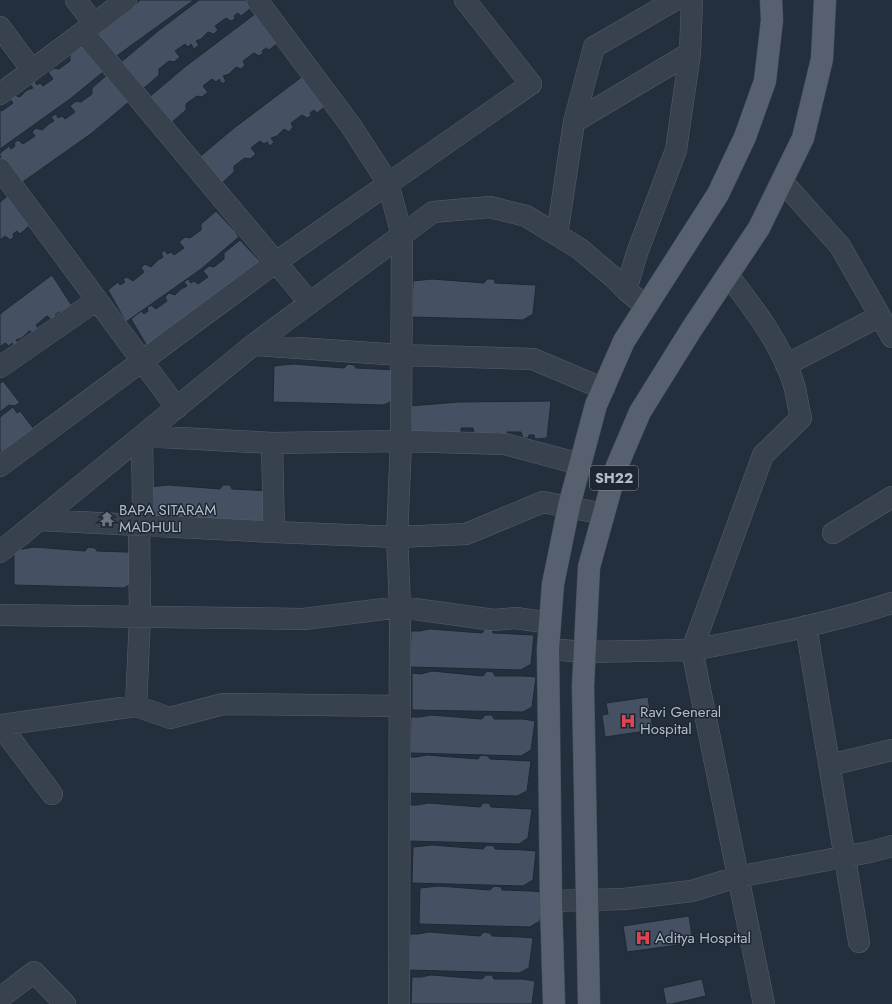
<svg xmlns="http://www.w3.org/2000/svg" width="892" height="1004" font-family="Jost,sans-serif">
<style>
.building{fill:#455162;stroke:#1f2835}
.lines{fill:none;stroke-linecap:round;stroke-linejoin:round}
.minor-casing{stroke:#565f6c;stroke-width:22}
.major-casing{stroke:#414a57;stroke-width:23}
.minor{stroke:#38414e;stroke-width:21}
.major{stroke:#56606e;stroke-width:22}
.labels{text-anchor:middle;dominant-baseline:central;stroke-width:3;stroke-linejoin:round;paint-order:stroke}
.shield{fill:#1d2633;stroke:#878f9c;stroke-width:1}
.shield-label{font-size:14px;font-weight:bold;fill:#b4bcc9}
.poi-label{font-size:15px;fill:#b4bcc9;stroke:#1d2633;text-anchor:start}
</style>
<rect width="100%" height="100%" fill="#242f3e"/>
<path class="building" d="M140,0h54l-83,60 -19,-32 38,-26 6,2z
M199,0h47l5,8 -10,8 -3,-3 -4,3 1,3 -4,2 -5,-3 -11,8 3,4 -4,4 -6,-2 -7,7 -5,2 3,4 -5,4 -3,-5 -3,3 -3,-3 -10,7 5,6 -6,5 -5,-1 -10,8v6l-15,13 -24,-25 38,-32z
M259,11l19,32 -9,7 -3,-2 -4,3 1,2 -4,3 -5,-3 -11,8 2,4 -4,4 -5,-2 -7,7 -6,2 3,5 -4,3 -3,-5 -3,3 -4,-3 -9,7 5,6 -6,5 -5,-1 -11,8v6l-15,13 -23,-25 38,-32z
M86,42l22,26 -38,31 -70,50v-39l2,1 11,-8 -3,-4 4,-4 6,2 7,-7 6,-2 -3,-4 4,-4 3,5 3,-2 3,3 10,-7 -5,-7 6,-4 5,1 11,-8v-6z
M307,73l20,32 -10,8 -3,-3 -4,3 1,3 -4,2 -5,-3 -11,8 2,4 -4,5 -5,-3 -7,7 -6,2 3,4 -4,4 -3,-4 -3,2 -4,-3 -9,7 5,6 -6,5 -5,-1 -11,8v6l-15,14 -23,-26 38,-32z
M107,75l23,26 -38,32 -75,53 -17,-30v-3l9,-7 2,3 4,-3 -1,-3 4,-3 5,4 12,-8 -3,-4 4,-4 6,2 7,-6 5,-3 -3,-4 5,-3 2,4 4,-2 3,3 10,-7 -5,-6 6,-5 5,1 11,-8v-6z
M10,194l19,32 -9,8 -3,-3 -4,3 1,3 -4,3 -5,-4 -5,4v-38z
M216,211l19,20 4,6 -38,32 -75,53 -18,-32 10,-8 2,3 5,-3 -2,-3 4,-2 6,4 11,-9 -3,-4 4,-4 6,3 7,-7 5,-3 -2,-4 4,-3 2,4 4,-2 3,3 10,-7 -5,-6 6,-5 5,1 11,-8v-6z
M240,240l19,20 4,6 -113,85 -19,-32 10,-8 3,3 4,-3 -1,-3 4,-3 5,4 11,-8 -2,-4 4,-4 6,2 6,-6 6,-3 -3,-4 4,-3 3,4 3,-2 4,3 10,-7 -5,-6 6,-5 5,1 10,-8v-6z
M52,275l20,31 -10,8 -3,-2 -4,3 1,2 -4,3 -5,-4 -11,9 3,4 -5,4 -5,-2 -7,7 -6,2 3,4 -4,4 -3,-5 -3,3 -4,-3 -5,4v-33z
M432,279l52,4 3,-4h7l1,4 41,2 -3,29 -10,6 -111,-3 1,-36z
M293,364l51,4 4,-4 6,1 2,3 41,2 -3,30 -10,5 -111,-3 1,-36z
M3,381l17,22 -6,3 -5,-1 -9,7v-30l1,1z
M551,401l-4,37 -12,1 -1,-4h-5l-1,3h-5l-2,-6h-14l1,5 -6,1 -4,-5 -9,1 -15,-1 -1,-5h-12v9l-50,-3 -2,-28 50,-4z
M13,407l4,6 3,-2 17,22 -37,19v-35z
M169,485l51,4 3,-4h7l2,4 41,2 -4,29 -10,6 -111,-3 1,-36z
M34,547l51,4 3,-4 7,1 2,3 29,1 12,1 -4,29 -10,6 -110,-3v-36h9z
M430,629l52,4 3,-4h7l1,4 41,2 -3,29 -10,6 -111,-3 1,-36h9z
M432,671l51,5 4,-5 6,1 2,4h29l12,1 -4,30 -9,5 -111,-2v-37l9,1z
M648,697l5,33 -48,7 -3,-22 6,-1 -2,-11z
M431,715l51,4 3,-4h7l2,4h29l12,2 -4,29 -10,6 -111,-3 1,-36h9z
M427,755l51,4 3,-4 7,1 2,3 41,2 -4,30 -10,5 -111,-3 1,-36h9z
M428,803l52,4 3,-4h6l2,4 41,2 -4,29 -9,6 -111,-3 1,-36h8z
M432,845l51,4 4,-4 7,1 1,3 29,1 12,1 -3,29 -10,6 -111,-3 1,-36z
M439,886l51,4 4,-4 7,1 1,3 29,1 12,1 -3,29 -10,6 -111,-3 1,-36z
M689,916l4,27 -66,9 -4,-26z
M429,932l51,4 4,-4 6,1 2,3 29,1 12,1 -4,30 -10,5 -111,-3 2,-36h8z
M431,975l51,4 4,-4h6l2,4h29l12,2 -3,23h-121l1,-27h9z
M702,979l4,17 -34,8h-6l-3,-16z"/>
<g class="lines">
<g class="minor-casing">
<path id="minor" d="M76,0l18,24
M257,0l94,126 37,57 14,52 -1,206 -4,96 3,70 -1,397
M0,27l32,43
M83,32l227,271
M690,53l2,-53
M0,94l126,-94
M574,122l20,-75 81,-47
M0,169l177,239
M782,181l58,65 52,91
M557,235l17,-113 116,-69 -14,97 -39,103 -11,37
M728,275c26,34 53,68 66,110 3,10 4,22 7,33l-38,37 -71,195c67,-13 135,-26 200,-47
M253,345l148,10 132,4 71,30
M786,365l94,-49
M0,367l97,-67
M272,443l2,89
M0,466l276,-204 255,-178 -66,-84
M39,520l235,12 123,5 69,-3 77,-32 61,12
M833,533l59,-36
M0,552l253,-207 180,-133 57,-5 36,9 54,33 33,28 13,13 19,16
M0,615l304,4 96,-12 94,13 22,-2 34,5
M806,626l53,316
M548,649l37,3 107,-2 72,354
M136,706l4,-89 -1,-92 4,-19 -1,-70 130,7 129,-2 104,3 75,20
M0,725l136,-19 34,12 53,-14 177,2
M0,725l52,69
M830,765l62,-15
M551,901l73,-2 68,-8 45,-14 133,-25 22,-6
M0,998l34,-26 31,32"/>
</g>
<g class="major-casing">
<path id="major" d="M554,1004l-3,-103 -3,-252 5,-65 16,-78 27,-101 28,-64 94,-147 27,-57 20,-56 7,-61 -1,-20
M589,1004l-6,-318 6,-119 28,-101 23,-54 51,-82 68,-102 44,-90 19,-79 3,-59"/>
</g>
<use href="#minor" class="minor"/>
<use href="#major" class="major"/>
</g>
<defs>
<g id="temple-bare" transform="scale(1.2)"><path d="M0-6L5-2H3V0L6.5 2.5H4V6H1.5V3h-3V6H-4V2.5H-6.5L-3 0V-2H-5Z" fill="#6b7280" stroke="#1d2633" stroke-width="2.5" paint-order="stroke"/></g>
<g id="hospital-bare" transform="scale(1.2)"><path d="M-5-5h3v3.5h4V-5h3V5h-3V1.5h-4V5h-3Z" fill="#e0444e" stroke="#1d2633" stroke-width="2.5" paint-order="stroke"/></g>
</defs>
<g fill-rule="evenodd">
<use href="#temple-bare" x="107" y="519"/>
<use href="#hospital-bare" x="628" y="721"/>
<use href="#hospital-bare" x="643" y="938"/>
</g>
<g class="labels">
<rect class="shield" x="590" y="466" width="48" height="24" rx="3"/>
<g class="shield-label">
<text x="614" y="478">SH22</text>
</g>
<g class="poi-label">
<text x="119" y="510">BAPA SITARAM<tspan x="119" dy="17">MADHULI</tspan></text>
<text x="640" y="712">Ravi General<tspan x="640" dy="17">Hospital</tspan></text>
<text x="655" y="938">Aditya Hospital</text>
</g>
</g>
</svg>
